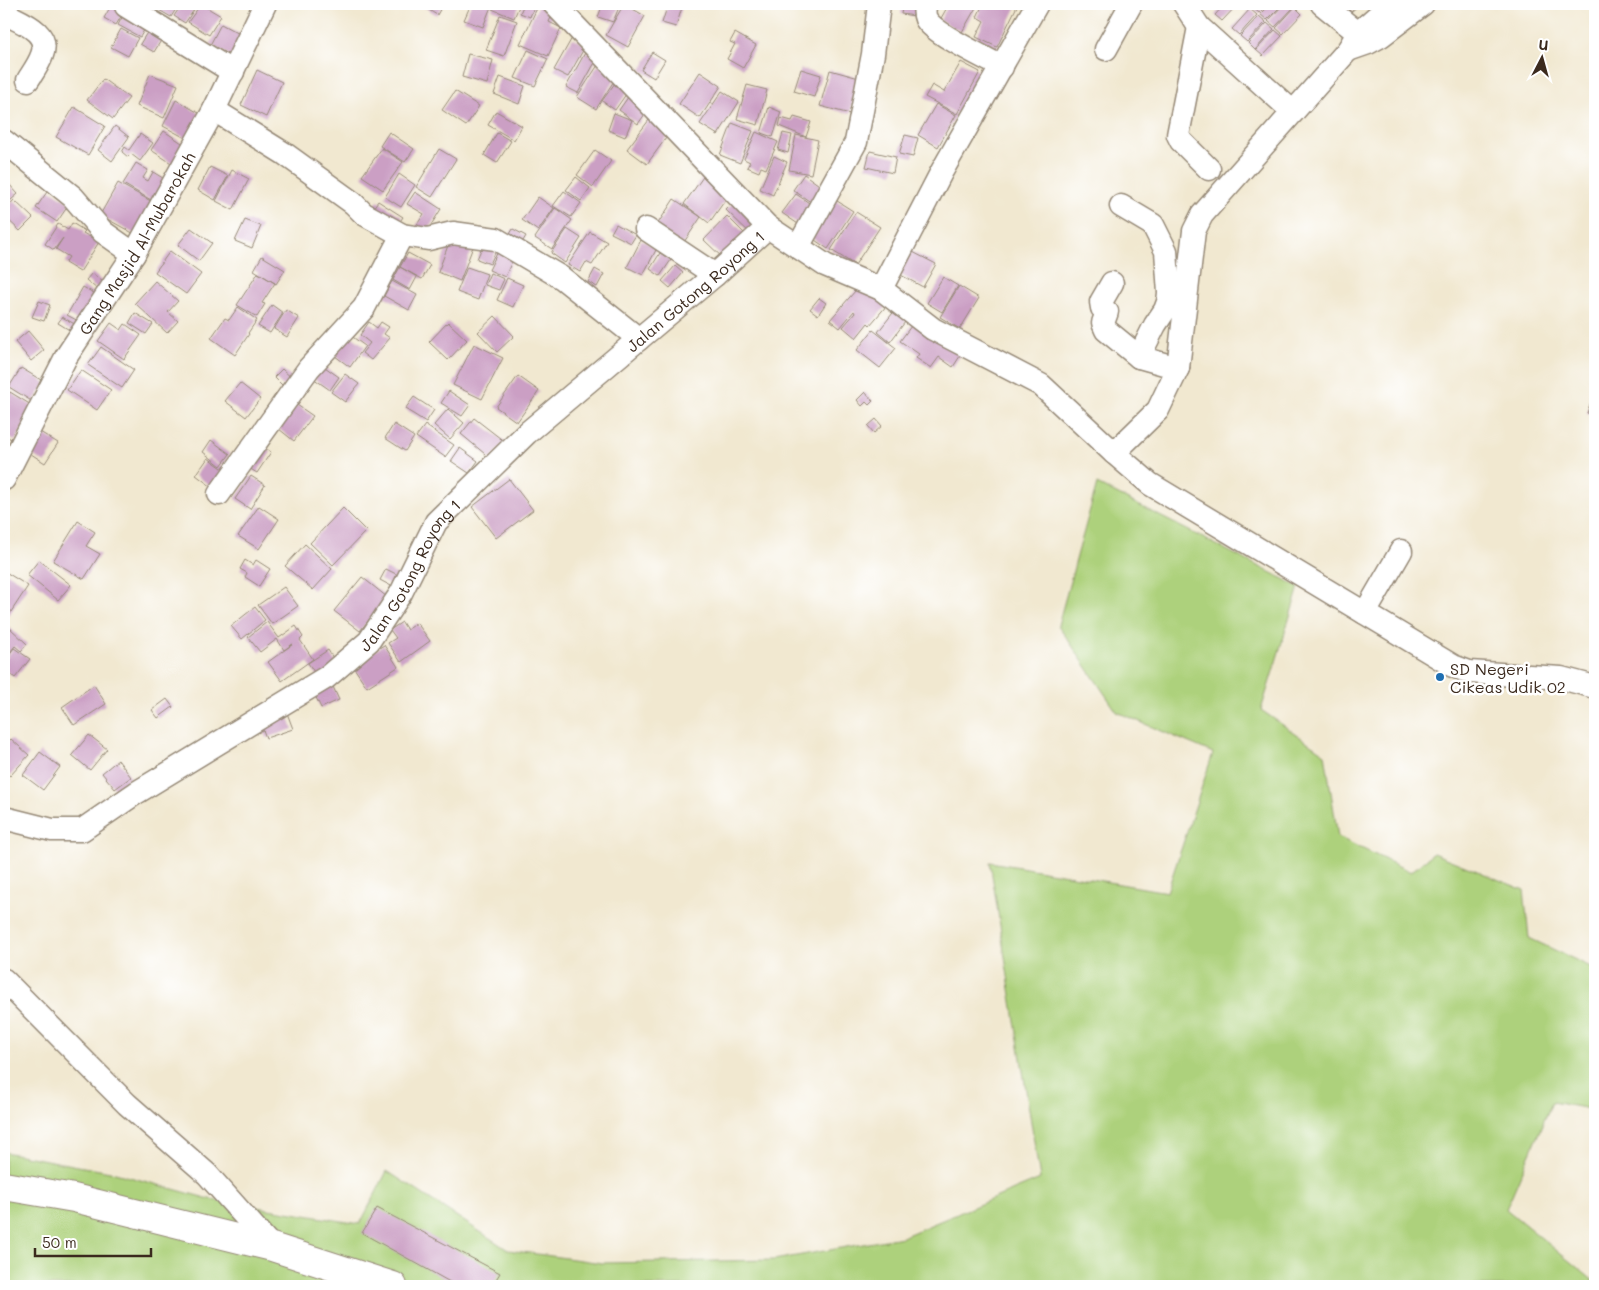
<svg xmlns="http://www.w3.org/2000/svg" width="1599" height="1290" font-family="Mali,sans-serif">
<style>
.green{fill:#add17b;stroke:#747e4c}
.building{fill:#cb9fc4}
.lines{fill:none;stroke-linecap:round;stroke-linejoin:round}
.minor-casing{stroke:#968977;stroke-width:25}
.major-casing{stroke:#968977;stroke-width:30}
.minor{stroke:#fff;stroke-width:22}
.major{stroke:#fff;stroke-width:28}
.poi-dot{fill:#1f6fb2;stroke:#fff;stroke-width:2}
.labels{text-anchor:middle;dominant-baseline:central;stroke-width:5;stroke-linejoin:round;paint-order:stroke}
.street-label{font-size:16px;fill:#3b2a1e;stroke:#fff}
.poi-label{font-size:16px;fill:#3b2a1e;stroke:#fff;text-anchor:start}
</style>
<rect width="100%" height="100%" fill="#fff"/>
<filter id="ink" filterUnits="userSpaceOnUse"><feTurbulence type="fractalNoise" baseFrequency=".02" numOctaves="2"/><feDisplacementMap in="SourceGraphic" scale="10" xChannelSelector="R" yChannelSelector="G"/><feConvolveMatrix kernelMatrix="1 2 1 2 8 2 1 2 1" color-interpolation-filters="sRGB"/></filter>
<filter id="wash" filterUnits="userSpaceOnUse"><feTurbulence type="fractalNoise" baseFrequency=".0096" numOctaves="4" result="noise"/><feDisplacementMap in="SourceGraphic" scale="20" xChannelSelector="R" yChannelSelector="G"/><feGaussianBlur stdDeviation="1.12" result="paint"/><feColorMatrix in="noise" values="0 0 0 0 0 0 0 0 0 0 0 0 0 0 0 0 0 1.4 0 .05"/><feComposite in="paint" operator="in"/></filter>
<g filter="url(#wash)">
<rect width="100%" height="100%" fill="#f1e8d0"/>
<path class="green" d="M1097,484l202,103 -38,123 64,44 13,83 73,35 22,-19 91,37 5,48 66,31v141l-43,-8 -46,107 89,73v4h-1591v-134l111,21 98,27 147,24 27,-53 121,79 94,13 172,-3 128,-23 138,-58 -50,-317 177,30 46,-139 -96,-41 -59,-87z"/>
<g id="blocks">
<path class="building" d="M112,4h7l7,4 -10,17 -12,-7z
M163,4h16l-8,13 -12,-7z
M182,4h16l-13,19 -11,-7z
M201,4l20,12 -12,19 -21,-13z
M419,4h24l-6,11z
M471,4h21l-9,23 -19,-7z
M494,4h26l-6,14 -22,-9z
M524,4h11l-5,13 -10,-4z
M539,4l15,6 -5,12 12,6 -13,28 -28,-12z
M603,4h8l8,3 -6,15 -15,-5z
M624,4l21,12 -17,31 -22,-12z
M668,4h15l-7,23 -14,-4z
M903,4h21l-2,13 -21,-3z
M949,4h29l-16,28 -22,-12z
M983,4h35l-21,43 -21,-10 8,-16 -7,-4z
M1225,4h13l-16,17 -7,-6z
M1255,4h13l-9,9 -7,-6z
M1270,4h13l-16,16 -7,-6z
M1284,4h6l4,3 -19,20 -7,-6z
M1344,4h16l-9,8z
M1295,7l7,7 -19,20 -7,-6z
M1250,9l7,6 -18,20 -7,-6z
M126,10l23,12 -9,15 -22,-12z
M500,15l17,6 -13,35 -18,-6z
M1259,16l7,6 -19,20 -7,-6z
M1267,23l7,6 -19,21 -7,-7z
M221,24l26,14 -12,20 -25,-13z
M151,26l14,8 -11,18 -14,-8z
M121,29l17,9 -10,18 -17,-9z
M1275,30l7,6 -19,20 -7,-6z
M735,33l21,12 -13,23 -16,-9 8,-15 -5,-2z
M572,38l14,7 -18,32 -14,-7z
M528,50l20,9 -13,27 -20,-8z
M586,51l12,6 -20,36 -12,-6z
M652,52l13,8 -11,18 -13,-8z
M468,54l25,6 -6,24 -25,-7z
M961,62l19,10 -23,42 -32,-17 7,-12 12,7z
M598,65l19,11 -21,33 -19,-12z
M801,69l20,6 -7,22 -20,-6z
M257,70l25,12 -16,35 -25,-12z
M830,70l29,8 -9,36 -30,-8z
M700,72l21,14 -21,32 -21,-14z
M150,74l28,11 -14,33 -27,-12z
M500,77l25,9 -6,18 -25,-10z
M103,79l26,19 -16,21 -26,-19z
M618,79l13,8 -16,23 -13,-9z
M747,85l20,5 -9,35 -21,-6z
M455,91l24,15 -13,20 -24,-16z
M722,91l17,11 -21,33 -18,-11z
M631,93l19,14 -12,17 -19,-14z
M176,100l30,17 -13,25 -30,-16z
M936,104l20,11 -18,32 -20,-12z
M74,107l31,19 -17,29 -32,-18z
M769,107l12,5 -8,25 -12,-4z
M496,111l26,15 -8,14 -26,-15z
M614,113l18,7 -7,17 -17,-7z
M794,117l17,5 -5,15 -27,-11 2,-8 11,3z
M649,120l20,14 -22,30 -20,-15z
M732,123l21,8 -13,32 -20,-8z
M115,126l14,11 -17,24 -14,-11z
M164,131l27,18 -12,19 -28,-18z
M389,132l25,17 -9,13 -25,-16z
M756,132l22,10 -12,27 -5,-2 -2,5 -12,-5 3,-5 -6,-3z
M497,133l14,8 -14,22 -13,-8z
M783,133l9,2 -4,18 -10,-3z
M140,134l13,9 -13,18 -9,-7 -3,3 -6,-5 3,-5 4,3z
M796,135l22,5 -7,34 -22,-4z
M905,135l13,3 -5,19 -14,-3z
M382,148l21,14 -20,28 -21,-14z
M439,149l17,10 -24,38 -16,-10z
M595,150l16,11 -18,26 -16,-12z
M870,151l26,6 -3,16 -27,-6z
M774,156l13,6 -14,33 -13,-6z
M136,163l12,7 -5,8 5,3 5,-9 18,11 -13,21 -35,-20z
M210,167l18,9 -13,24 -17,-10z
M232,170l17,9 -16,31 -17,-9z
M399,174l16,11 -14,22 -16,-10z
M705,174l26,18 -22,31 -25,-19z
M804,174l22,16 -11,15 -22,-15z
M576,177l14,11 -9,13 -15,-11z
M8,183l10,11 -14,12v-19z
M118,183l40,22 -18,32 -40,-22z
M49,189l21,14 -13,19 -21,-14z
M564,191l17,12 -10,14 -18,-11z
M415,192l26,17 -15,24 -10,-7 8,-12 -17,-10z
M796,194l19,13 -14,19 -19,-13z
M538,197l16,11 -16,23 -16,-11z
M674,199l27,18 -19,28 -27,-17z
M834,199l19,12 -25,38 -19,-13z
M14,200l19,18 -13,13 -16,-15v-5z
M736,200l29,27 -10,11 -29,-28z
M378,201l25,16 -7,10 -25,-16z
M555,208l17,12 -20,29 -17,-11z
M856,212l24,15 -25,38 -24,-15z
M727,216l20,20 -22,24 -21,-20z
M245,220l16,6 -9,22 -17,-7z
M72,223l13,8 -2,2 16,9 -19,30 -15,-9 4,-6 -13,-8 7,-11 -9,12 -9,-6 13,-20 10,6z
M616,224l20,11 -5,8 -20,-10z
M191,228l21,15 -13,18 -21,-16z
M513,229l13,7 -6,10 -13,-7z
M567,229l14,9 -16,25 -14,-10z
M590,232l17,10 -15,23 -6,-3 -6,10 -12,-7z
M452,235l22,9 -14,37 -22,-9z
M485,240l13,6 -8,18 -13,-5z
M641,240l16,8 -14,27 -16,-8z
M501,245l15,7 -11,25 -16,-7z
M909,250l27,14 -13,23 -26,-14z
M170,251l31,23 -15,20 -31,-22z
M408,253l22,12 -8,14 -22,-12z
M660,253l11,7 -11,16 -10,-7z
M262,256l23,14 -9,14 -22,-14z
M675,266l8,7 -13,15 -8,-7z
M400,267l17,10 -7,13 -17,-10z
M467,267l20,7 -9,26 -21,-8z
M595,269l9,5 -7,13 -9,-5z
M92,273l17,14 -6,7 -17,-14z
M258,273l17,10 -13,20 3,1 -8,13 -20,-12z
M490,273l14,6 -5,11 -14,-5z
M943,277l15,9 -16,26 -15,-9z
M507,278l16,7 -10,22 -16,-7z
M155,281l23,20 -10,11 10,9 -11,12 -32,-30z
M392,281l25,14 -8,15 -25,-14z
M862,283l26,21 -18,21 -2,-2 -12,15 -13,-11 12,-14 -1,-2 -14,17 -10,-8z
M959,286l20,12 -19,31 -20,-12z
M83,287l18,10 -17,27 -17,-9z
M819,298l7,5 -8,12 -8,-6z
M39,301l11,4 -6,16 -12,-4z
M272,305l11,8 -13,20 -12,-7z
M238,307l19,13 -9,13 1,1 -14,21 -24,-17 14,-20 4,2z
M896,309l12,9 -18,24 -12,-10z
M286,310l13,8 -12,19 -13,-8z
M135,313l18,11 -7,10 -17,-11z
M495,316l19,20 -17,16 -19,-20z
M62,317l18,10 -4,7 -18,-11z
M369,322l8,6 4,-6 8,5 -5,7 6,4 -19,22 -9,-7 8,-10 -10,-8z
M448,322l19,18 -19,20 -19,-18z
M914,322l48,31 -9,14 -14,-10 -8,11 -15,-10 3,-4 -19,-13z
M111,323l10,7 4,-6 16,11 -17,24 -26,-18z
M873,330l23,18 -16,20 -23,-18z
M28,331l16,19 -13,11 -16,-19z
M350,335l15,11 -15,21 -15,-11z
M474,344l29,14 -21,41 -29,-14z
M101,347l33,23 -12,18 -34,-23z
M322,365l17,12 -9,13 -17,-12z
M21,368l25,15 -13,19 -24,-15z
M282,369l13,12 -8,9 -13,-13z
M81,370l30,20 -14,20 -30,-20z
M345,374l14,10 -14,18 -14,-10z
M518,376l21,15 -22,31 -21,-15z
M240,383l20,16 -14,18 -21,-16z
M1595,390v25l-8,-2z
M449,391l21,14 -8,11 -21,-13z
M10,392l26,16 -21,33 -11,-6v-32z
M865,392l8,9 -4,4 -3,-3 -4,4 -5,-6z
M414,397l20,13 -8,12 -21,-13z
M297,405l16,11 -19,25 -15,-12z
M448,409l16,14 -14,16 -16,-14z
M474,418l31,24 -14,17 -30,-25z
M876,419l6,7 -8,7 -6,-7z
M394,424l20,13 -9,14 -20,-13z
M425,425l29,20 -9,12 -29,-20z
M40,432l18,11 -13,20 -17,-11z
M211,440l19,14 -9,12 -18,-14z
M258,443l13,9 -14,21 -13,-8z
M460,448l18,13 -9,12 -18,-12z
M208,458l21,15 -13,17 -20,-15z
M251,476l14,9 -15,24 -15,-10z
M509,479l24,31 -37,28 -24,-31z
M259,506l20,13 -20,30 -21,-13z
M343,508l23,23 -33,34 -23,-22z
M78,521l17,11 -9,14 14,8 -16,25 -31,-18z
M305,544l27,25 -19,21 -28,-24z
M39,560l32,25 -13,15 -31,-25z
M245,560l8,5 3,-5 14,9 -11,17 -14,-9 2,-4 -7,-4z
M386,569l14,7 -7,11 -13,-7z
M4,571l24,15 -19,29 -5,-3z
M362,577l25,20 -27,34 -26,-20z
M284,587l14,19 -26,18 -14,-19z
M255,607l10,13 -23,19 -11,-13z
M267,622l12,16 17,-12 7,11 -3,3 13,19 -31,22 -14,-19 25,-18 -9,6 -7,-11 -17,13 -12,-15z
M402,622l5,8 10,-7 13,18 -29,21 -13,-19 8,-5 -6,-8z
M8,626l19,18 -6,7 -6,-5 -11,13v-28z
M384,645l14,22 -31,20 -15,-22z
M14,648l16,11 -15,19 -11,-9v-8z
M328,650l10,16 -20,12 -10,-15z
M330,680l9,20 -18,8 -9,-19z
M94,685l12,19 -32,21 -12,-18z
M167,699l6,8 -15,11 -6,-8z
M287,713l6,16 -27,9 -6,-16z
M89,735l18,14 -17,21 -18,-15z
M11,739l18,16 -19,21 -6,-5v-25z
M40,752l20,15 -17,23 -20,-15z
M118,760l13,17 -16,12 -13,-16z
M377,1208l123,65 -8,13h-35l-95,-53z"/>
</g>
</g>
<g filter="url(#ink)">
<use href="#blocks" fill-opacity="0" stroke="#968977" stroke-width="1"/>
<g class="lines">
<g class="minor-casing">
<g id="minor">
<path d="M554,4l214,223 57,38 56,24 52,40 108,56 73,68 36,31 303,182 16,6 92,6 34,9"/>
<path d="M926,4c-2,5 -2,10 0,15 8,15 60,39 76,48"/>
<path d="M1184,4l15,23 94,85"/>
<path d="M1322,4l36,29"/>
<path d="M126,6l107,66"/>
<path d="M4,13c16,9 47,18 38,42 -3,9 -9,17 -14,25"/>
<path d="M1199,27l-21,108 3,6 28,28"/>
<path d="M1106,49l25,-45"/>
<path d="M1348,50l20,-7 13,-7 42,-32"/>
<path d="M214,110l71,44 68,49 11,11 38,21 26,4 25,-6 43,6 66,39 77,61"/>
<path d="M4,141l69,56 30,35 31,22"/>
<path d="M1121,206l32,19 13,26 3,42 -1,9 -3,8 -10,15 -16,32"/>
<path d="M646,229l69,46"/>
<path d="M798,247l58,-105 17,-88 6,-50"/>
<path d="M1112,283l-11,19 1,6 5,4 -4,11 3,7 33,27 39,11"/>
<path d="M881,289l61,-118 95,-167"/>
<path d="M1114,453l44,-43 20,-42 16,-137 8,-16 146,-165 10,-17 33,-29"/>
<path id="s1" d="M4,479l62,-122 68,-103 80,-144 51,-106"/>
<path d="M219,494l90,-126 55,-60 38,-73"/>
<path d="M1365,613l36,-62"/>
<path id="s2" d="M4,818l48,12h30l54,-37 191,-116 42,-36 32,-48 35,-71 91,-89 188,-158 53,-48"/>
<path d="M4,980l123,124 80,70 65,73"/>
</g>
</g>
<g class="major-casing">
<path id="major" d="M4,1186l70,12 198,49 121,39"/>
</g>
<use href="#minor" class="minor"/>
<use href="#major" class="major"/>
</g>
</g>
<circle class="poi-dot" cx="1440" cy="677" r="5"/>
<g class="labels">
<g class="street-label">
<text stroke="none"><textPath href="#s1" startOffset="271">Gang Masjid Al-Mubarokah</textPath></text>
<text stroke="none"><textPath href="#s2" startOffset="908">Jalan Gotong Royong 1</textPath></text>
<text stroke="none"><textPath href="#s2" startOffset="502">Jalan Gotong Royong 1</textPath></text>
</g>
<g class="poi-label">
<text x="1450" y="668">SD Negeri<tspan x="1450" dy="18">Cikeas Udik 02</tspan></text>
</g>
</g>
<rect width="1599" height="1290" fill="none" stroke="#fff" stroke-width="20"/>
<g transform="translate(1542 58) rotate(6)" stroke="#ffffff" stroke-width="4" paint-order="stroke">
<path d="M0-4L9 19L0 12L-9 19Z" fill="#3b2a1e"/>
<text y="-8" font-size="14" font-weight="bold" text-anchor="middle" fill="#3b2a1e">U</text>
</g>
<path d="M35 1248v8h116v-8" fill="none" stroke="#3b2a1e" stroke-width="2.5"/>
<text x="42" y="1248" font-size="15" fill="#3b2a1e" stroke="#ffffff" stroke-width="4" paint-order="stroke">50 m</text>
</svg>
